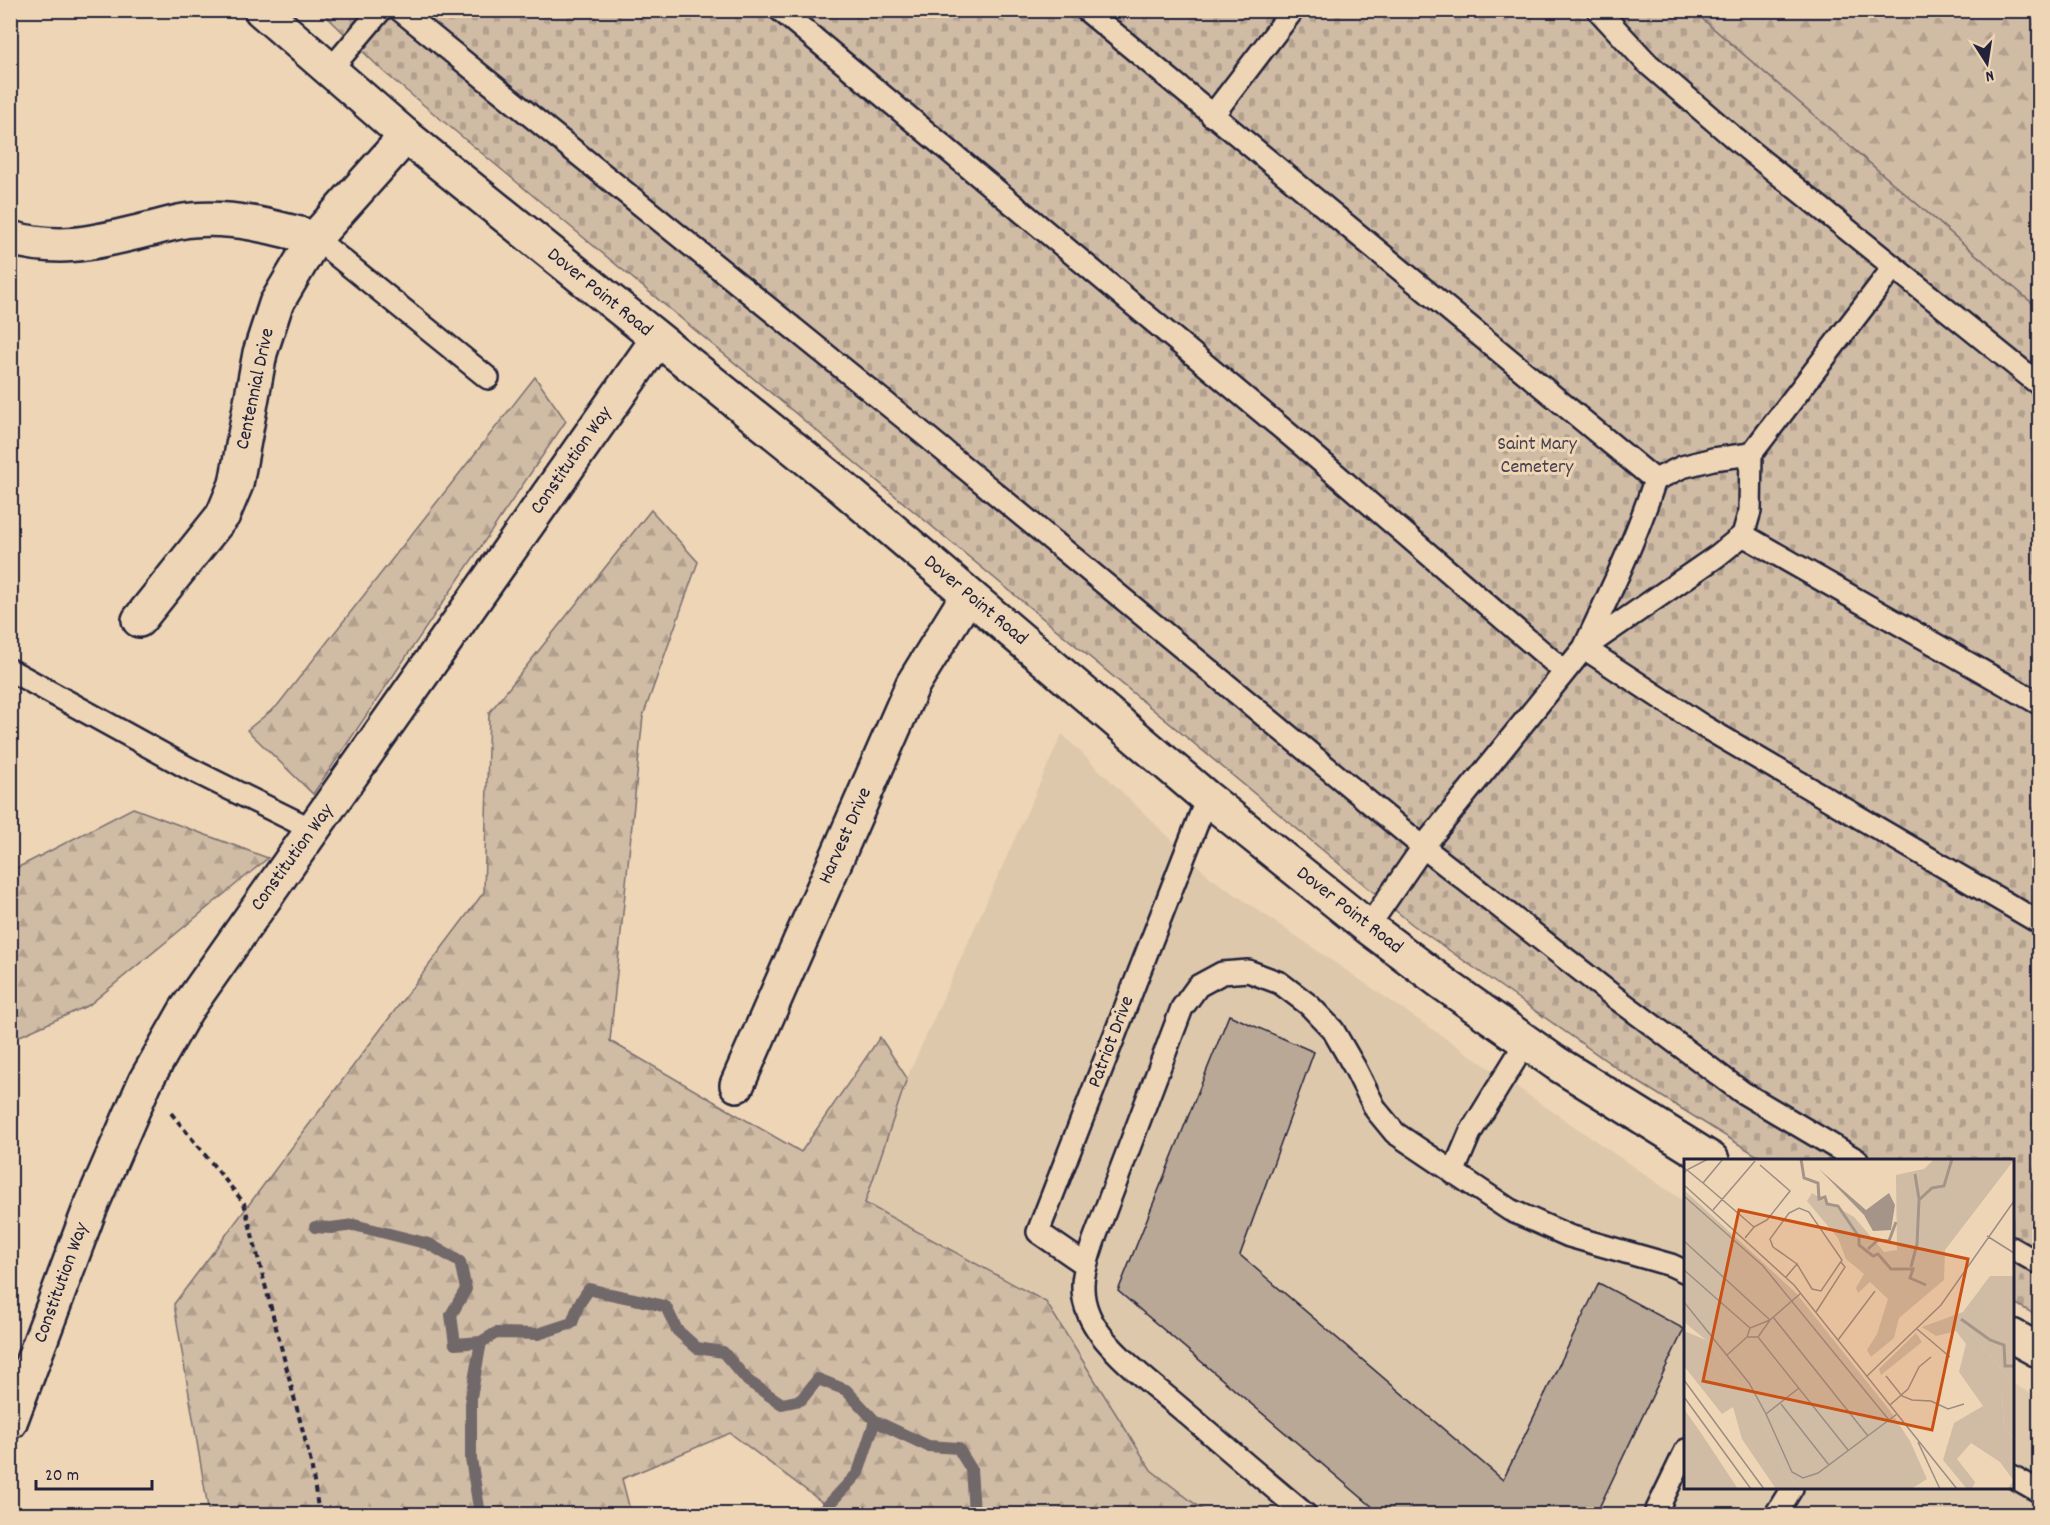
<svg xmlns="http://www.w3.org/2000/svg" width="2050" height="1525" font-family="Dekko,sans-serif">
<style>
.built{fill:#dec8ac}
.forest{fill:url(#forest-firs);stroke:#796e70;stroke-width:1.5}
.cemetery{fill:url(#cemetery-stones);stroke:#796e70;stroke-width:1.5}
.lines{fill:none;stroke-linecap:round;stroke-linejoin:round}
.stream{stroke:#71676a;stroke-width:12}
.building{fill:#baa897;stroke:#22223b;stroke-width:1.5}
.service-casing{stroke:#22223b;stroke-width:26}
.minor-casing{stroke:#22223b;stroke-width:38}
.secondary-casing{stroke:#22223b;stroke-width:38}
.path{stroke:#22223b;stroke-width:4;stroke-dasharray:6 4.5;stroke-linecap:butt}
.service{stroke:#edd5b5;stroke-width:21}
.minor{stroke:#edd5b5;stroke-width:33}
.secondary{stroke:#edd5b5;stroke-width:33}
.labels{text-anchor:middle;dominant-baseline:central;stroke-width:6;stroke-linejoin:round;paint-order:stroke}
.street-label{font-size:20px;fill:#22223b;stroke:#edd5b5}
.park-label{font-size:20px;fill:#454150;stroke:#edd5b5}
.inset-river{fill:none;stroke:#a59589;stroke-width:3}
.inset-road{fill:none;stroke:#9c8d84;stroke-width:1.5}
.view{fill:#ca5113;fill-opacity:0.15;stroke:#ca5113;stroke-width:3}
.inset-edge{fill:none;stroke:#22223b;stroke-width:3}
</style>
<defs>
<pattern id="forest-firs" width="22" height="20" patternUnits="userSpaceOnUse" patternTransform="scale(1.5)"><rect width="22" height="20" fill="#d0bba4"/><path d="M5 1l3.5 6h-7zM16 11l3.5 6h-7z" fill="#b2a08e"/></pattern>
<pattern id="cemetery-stones" width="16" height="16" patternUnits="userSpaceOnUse" patternTransform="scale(1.5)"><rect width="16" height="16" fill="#d0bba4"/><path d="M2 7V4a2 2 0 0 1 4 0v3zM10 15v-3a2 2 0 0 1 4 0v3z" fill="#b2a08e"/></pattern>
</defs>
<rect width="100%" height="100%" fill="#edd5b5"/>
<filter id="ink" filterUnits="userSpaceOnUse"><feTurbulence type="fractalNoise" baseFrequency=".0167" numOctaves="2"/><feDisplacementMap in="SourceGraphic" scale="12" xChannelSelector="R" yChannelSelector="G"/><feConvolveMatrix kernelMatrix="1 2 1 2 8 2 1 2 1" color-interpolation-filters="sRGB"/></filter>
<g filter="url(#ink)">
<path class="built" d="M1062,734l149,144 474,324 1,286h326l1,-104 26,14v116h-831l-57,-44 -105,-168 -181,-99 42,-125z"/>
<path class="forest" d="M1693,11h346v298z
M535,377l31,44 -253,373 -66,-64 30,-24z
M651,510l47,52 -55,154 -33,325 191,111 79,-115 27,41 -42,125 181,99 105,168 57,44h-370l-108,-81 -108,46 9,35h-422l-35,-210 310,-412 5,-179z
M133,808l135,50 -179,147 -78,35v-169z"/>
<path class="cemetery" d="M321,11h1372l346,298v1008l-26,-15 -1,-142h-248l-140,-87 -211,-148 -1028,-852z"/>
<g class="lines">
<path class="stream" d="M315,1227l16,1 23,-3 75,19 31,18 6,27 -15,26 4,29 26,-2 15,-9 42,1 34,-11 7,-19 10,-15c26,7 52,10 77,18l11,23 20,18 26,4 25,29 34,23 19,-4 17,-21 28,11 29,31 53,25 30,2 13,21 3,43 2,2
M480,1514l-9,-55v-62l10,-55
M820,1514l38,-41 17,-52"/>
</g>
<path class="building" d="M1229,1015l85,37 -74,203 263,225 96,-197 85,46 -88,185h-215l-263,-223z"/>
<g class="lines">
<g class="service-casing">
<path id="service" d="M400,10l514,416 509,421 193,151 126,94 115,68
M780,10l523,436 261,225
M1086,10l569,470
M1598,10l49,53 93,80 300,242
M330,70l51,-60
M1212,116l81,-106
M315,238l173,140
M1751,454l142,-186
M1743,535l297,169
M10,670l178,98 125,62
M1368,927l55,-80 161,-199 133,-92 26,-21 7,-24 1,-57 -38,5 -31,8 -27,13c-19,59 -45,113 -71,168l119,78 337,197
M1453,1173l17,-40 56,-91
M2012,1248l28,16
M1086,1265l-48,-33 169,-434
M2012,1476l28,16
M1305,1514c-42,-35 -84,-71 -126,-107 -27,-23 -76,-59 -90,-92 -12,-27 -4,-48 5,-75l88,-232 16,-22 24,-13 26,-2 32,12 29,22 24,25 22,38 21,42 19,23 115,77 59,26 102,29 15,7
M1655,1514l31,-64
M1776,1514l16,-26"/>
</g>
<g class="minor-casing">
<path id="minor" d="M10,238c55,15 89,3 141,-9 13,-3 27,-8 41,-9 42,-4 82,7 123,18
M139,620l84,-105 13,-31 24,-131 16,-49 39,-66 91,-102
M737,1085l176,-401 55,-89
M10,1422l79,-211 56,-129 41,-72 471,-670"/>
</g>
<g class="secondary-casing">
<path id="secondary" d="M261,10l145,126 436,351 365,311 161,129 76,57 112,79 156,97
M2012,1336l28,15"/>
</g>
<path class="path" d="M171,1113l73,90 67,260 8,51"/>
<use href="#service" class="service"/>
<use href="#minor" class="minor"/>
<use href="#secondary" class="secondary"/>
</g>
</g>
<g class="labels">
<g class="street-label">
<text transform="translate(599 293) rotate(39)">Dover Point Road</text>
<text transform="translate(256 389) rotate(-78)">Centennial Drive</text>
<text transform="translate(572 461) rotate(-55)">Constitution Way</text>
<text transform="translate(975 601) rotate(40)">Dover Point Road</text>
<text transform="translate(846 836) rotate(-66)">Harvest Drive</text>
<text transform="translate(293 858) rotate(-54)">Constitution Way</text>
<text transform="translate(1349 911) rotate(38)">Dover Point Road</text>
<text transform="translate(1112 1042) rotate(-69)">Patriot Drive</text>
<text transform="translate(62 1283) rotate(-70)">Constitution Way</text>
</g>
<g class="park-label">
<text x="1537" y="445">Saint Mary<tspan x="1537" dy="23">Cemetery</tspan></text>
</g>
</g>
<g transform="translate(1684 1159)">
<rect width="330" height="330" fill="#edd5b5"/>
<path d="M250,0l80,1 -69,90 -1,30 -45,38 -5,20 -23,19 -4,-7 10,-16 11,-35 -18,-17 -12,11 -2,-5 8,-14 -18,-15 -8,-21 -31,-37 5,-8 42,24 30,35 13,-2 -1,-75 28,-6zM306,117h24v108l-47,-57h-7l42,67 2,32 10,14v49h-7l7,-8 -14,-19 -29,-19 -14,16 18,23 -3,7h-5l-24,-29 11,-37 29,-17 -24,-34 7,-28 -10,-13 -20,5 -14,-9 41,-15zM0,172l22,9 54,71 25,59 14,19h-23l-34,-50 -9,-32 -11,7 -38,-48zM232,174l6,9 -41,33 -2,-6zM0,250l17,24 37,56h-54z" fill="#d0bba4"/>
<path d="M274,168h9l47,57v56l-10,-14 -2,-32z" fill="#d0bba4"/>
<path d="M0,31l112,103 95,119 19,29 17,38 -16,10h-112l-14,-19 -25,-59 -54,-71 -22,-18z" fill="#d0bba4"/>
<path d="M135,10l47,41 23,-17 6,12 -4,25 -18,1 -9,-16z" fill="#a59589"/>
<path class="inset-river" d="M117,0l3,19 14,5 1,16 6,-2 2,7 11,2 21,31v8l14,11 5,-2 13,15h22l-3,9 16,7M231,15l4,25M184,90l10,-9 11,1 7,-19M227,108l6,-23 2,-44 13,-12 12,-2 8,-27M277,160l29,21 14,5 1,21h9"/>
<path class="inset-road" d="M39,0l-20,24 51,44 -9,11M0,9l3,2 21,-11M0,14l3,-3 16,13M0,26l110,100 163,204M0,37l79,70 126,154M29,51l42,-49M70,68l13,-7 23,-29 -30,-26M303,77l27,17M0,82l86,79 -12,17M0,111l66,58M102,118l11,-13 15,25 9,2 21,-31 -33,-48 -10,-4 -10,5 -19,26 3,8 24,17M0,143l65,81 17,31M132,153l29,-45 -4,-5M89,158l95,119M233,170l33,28M74,178l90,113M74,178h-11l3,-9 20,-8 31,-27M154,181l37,-49M43,196l20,-18M183,217l74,-71 73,-104M202,217l16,20 10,4 19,1 17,8 16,-5M0,221l80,109M115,229l-33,26 26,58 11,6 15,-5 79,-59M0,238l67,92M97,245l48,61M206,246l18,-16 11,-22 12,-10M234,283l22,47"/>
<path class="view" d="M55,51l229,49 -36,171 -229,-49z"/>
<rect width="330" height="330" class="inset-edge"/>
</g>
<rect width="2050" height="1525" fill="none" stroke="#edd5b5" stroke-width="36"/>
<rect x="18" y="18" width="2014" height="1489" fill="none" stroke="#22223b" stroke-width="2" filter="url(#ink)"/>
<g transform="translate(1987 63) rotate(168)" stroke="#edd5b5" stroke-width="4.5" paint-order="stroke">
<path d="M0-4.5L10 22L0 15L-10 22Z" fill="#22223b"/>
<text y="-9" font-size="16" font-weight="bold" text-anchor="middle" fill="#22223b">N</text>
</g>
<path d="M36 1480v9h116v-9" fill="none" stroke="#22223b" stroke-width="3"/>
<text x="45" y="1480" font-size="18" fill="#22223b" stroke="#edd5b5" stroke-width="4.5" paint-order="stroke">20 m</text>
</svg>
